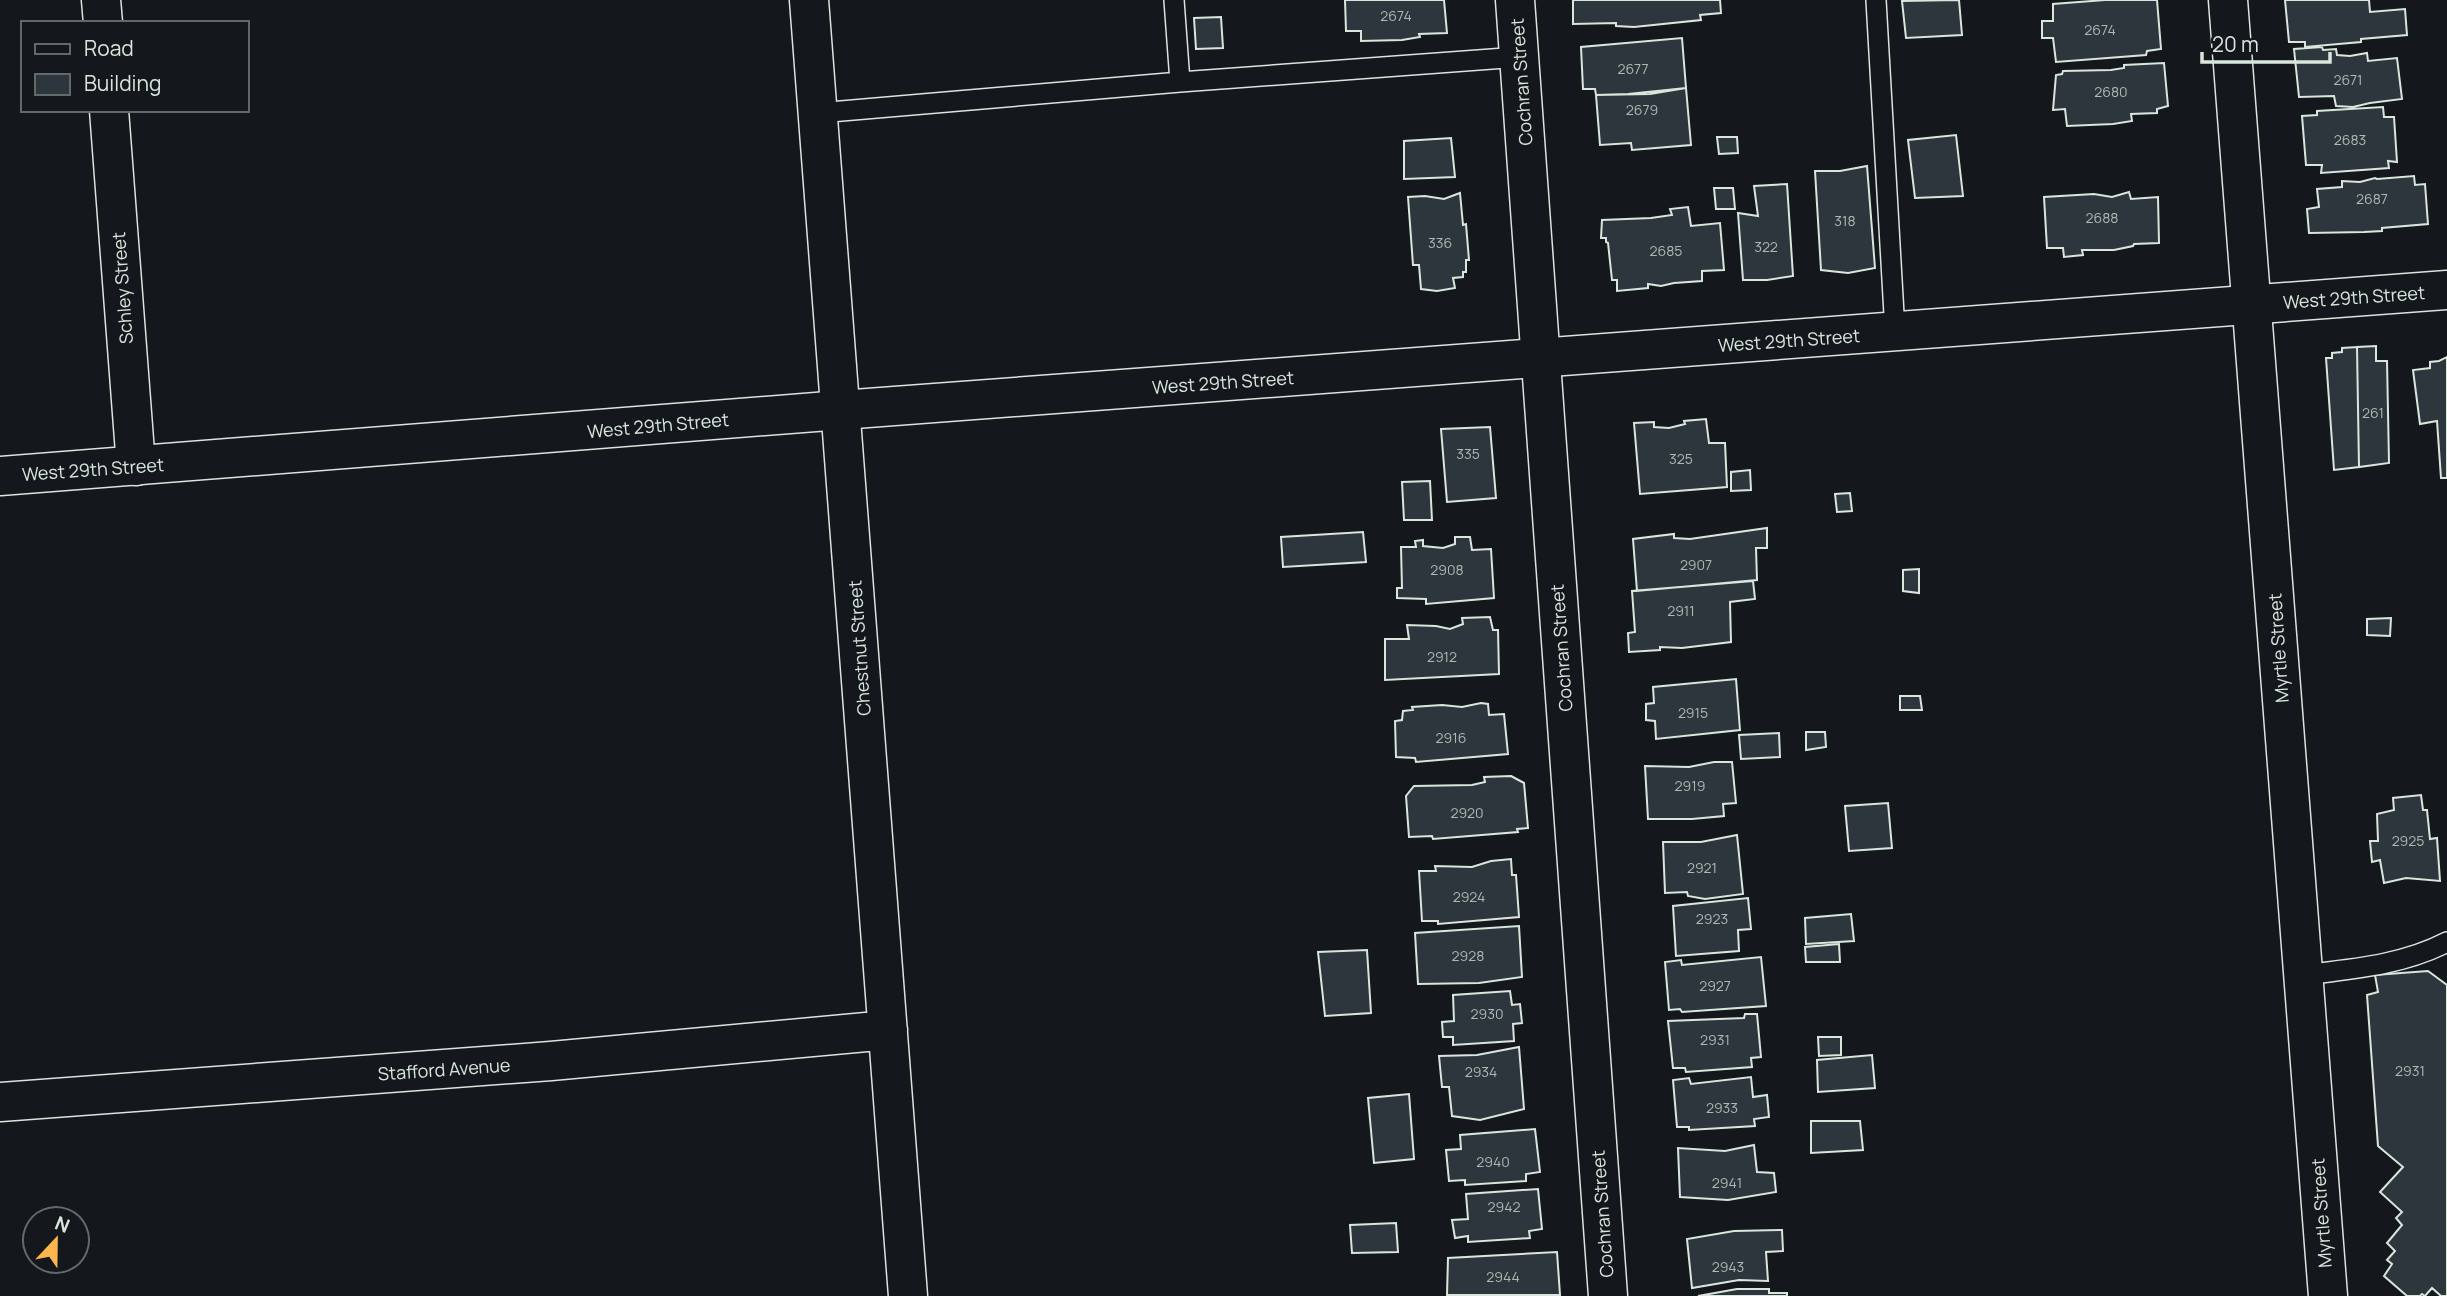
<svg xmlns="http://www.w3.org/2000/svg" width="2447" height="1296" font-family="Manrope,sans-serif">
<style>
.building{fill:#2c363c;stroke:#d8e6dc;stroke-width:2}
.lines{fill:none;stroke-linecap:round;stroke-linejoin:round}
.service-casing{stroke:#d8e6dc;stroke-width:22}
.minor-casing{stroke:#d8e6dc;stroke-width:41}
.tertiary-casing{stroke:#d8e6dc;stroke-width:41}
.service{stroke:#14181c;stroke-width:19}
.minor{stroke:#14181c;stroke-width:38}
.tertiary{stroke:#14181c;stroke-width:38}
.labels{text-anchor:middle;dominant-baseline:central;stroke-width:5;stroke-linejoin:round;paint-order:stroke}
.number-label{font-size:14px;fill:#adbab4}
.street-label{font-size:18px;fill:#d8e6dc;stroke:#14181c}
</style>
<rect width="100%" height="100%" fill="#14181c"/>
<path class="building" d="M1345,0h99l3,33 -28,1 1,3 -18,3 -41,1v-10h-15z
M1573,0h147l1,13 -21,2 1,5 -67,7 -18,-1v-3l-43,1z
M1959,0l3,35 -56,3 -4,-37z
M2105,0h52l4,49 -14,2 -1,4 -90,7 -3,-24h-11v-17h11v-17z
M2285,0h84l1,12 35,-3 2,26 -46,4v3l-56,5v-5h-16z
M1221,17l2,31 -27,1 -2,-31z
M1682,38l4,50 -58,6 -32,1 -1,-6h-12l-2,-42z
M2322,47l1,3 13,-1 1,6 13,1 17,-3 1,8 29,-3 5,41 -32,4 -17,4 -17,-1 -2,-10 -35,1 -5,-48z
M2164,63l4,43 -11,3v4l-26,1 1,7 -19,3 -46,2 -2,-17 -12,1 3,-35 6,-1 1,-3 48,-1 13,-2v-3z
M1686,88l5,57 -59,5 -1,-7 -31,2 -4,-50 54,-1z
M2383,107l1,10h10l3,45 -9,-1 1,7 -68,5 1,-8h-16l-4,-49 15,-1v-4z
M1956,135l7,61 -48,2 -7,-58z
M1717,137h20l1,16 -19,1z
M1451,138l4,39 -51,2v-38z
M1867,166l8,102 -27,5 -27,-3 -6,-99h25z
M2414,176l1,9 10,-1 3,40 -46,4v3l-18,1 -55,1 -2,-24 12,-2 -2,-18 25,-2v-6l18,1 15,-4 2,1z
M1787,184l6,92 -26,4h-24l-5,-67 20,3 -4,-30z
M1714,188h19l2,21h-19z
M2129,192l2,7 27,-2 1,46 -25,1 -1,2 -19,4h-32l1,5 -19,2 -1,-9h-16l-3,-51 50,-3 18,3z
M1460,193l3,32 3,-1 3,36h-3v12h-3v5l-10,1 2,10 -18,3 -16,-2 -2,-24h-6l-5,-68 17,-1 19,3z
M1688,207l3,19 29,-3 4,47 -22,1v10l-28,2 -13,3 -13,-2v4l-31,3v-11h-5l-4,-37 -2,-1v-4h-5l1,-18 49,-2 21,-3 -2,-6z
M2376,346v15h11l2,102 -30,4 -2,-120z
M2357,347l2,120 -25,3 -8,-112h6v-5l10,-1v-4z
M2447,357v121h-6l-4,-57 -17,3 -7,-54 17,-2v-6l9,-1z
M1706,419l3,24h16l2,44 -87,7 -6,-71 20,-1v5l15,1 16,-4 -1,-3z
M1490,427l6,71 -49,4 -6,-73z
M1750,470l1,20 -20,1v-19z
M1430,481l2,39h-28l-2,-38z
M1850,493l2,18 -15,1 -2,-18z
M1767,528v20h-11l1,32 -120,11 -4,-52 41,-5v4l16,1z
M1363,532l3,30 -83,5 -2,-30z
M1455,537h15l2,13 19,-1 3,49 -68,6v-5l-29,-1v-10h5l-1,-41h15l-1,-6 8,-1v6l20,2 12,-4z
M1919,569v24l-16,-2v-21z
M1753,581l2,18 -25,3 1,40 -49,6 -22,-1v3l-31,2 -1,-19 7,-1 -3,-41z
M1490,617l3,13h5l1,44 -114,6v-41h24l-2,-14 29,1 14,3 13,-5 -1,-6z
M2391,618l-1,18 -23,-1v-16z
M1736,679l4,51 -84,9 -1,-18 -9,-1v-16l8,-1 -1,-16z
M1900,696h20l2,14h-22z
M1481,703l7,1 1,11 15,-1 4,40 -92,8 -1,-4 -19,-1 -1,-36 7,-1 1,-9 10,-1 -1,-3 30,-2 20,2z
M1806,732h19l1,15 -20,3z
M1779,733l1,24 -39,2 -2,-24z
M1714,762h18l4,41 -13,1 1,12 -32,3h-44l-3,-53 44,1z
M1511,776l13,7 4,45 -11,1 1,3 -85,7 -1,-3 -23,1 -3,-41 8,-10 58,-1 13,-3 -1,-5z
M2421,795l2,15h4l3,29 7,-1 3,43 -34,-3 -22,5 -4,-23 -8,2 -2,-21h8l-1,-27 17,-4 -1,-12z
M1888,803l4,45 -43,3 -4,-45z
M1737,835l6,59 -38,5 -17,-3 -1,-4 -22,1 -2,-51h38z
M1511,859l1,16h4l3,42 -81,7v-3h-16l-3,-50h17l-1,-5 37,1 19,-6z
M1748,898l3,31 -13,1 1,21 -63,5 -3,-50z
M1851,914l3,27 -48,3 -1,-26z
M1519,926l3,51 -43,6 -61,1 -3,-51z
M1839,944l1,18h-34l-1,-15z
M1367,950l4,63 -46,3 -7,-64z
M1761,957l5,49 -84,6 -2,-3 -11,1 -4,-48 16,-2 1,5z
M2428,971l19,14v311h-6l-9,-8 -7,8 -3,-2 -2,2h-13l-23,-20 8,-12 -5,-4 8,-9 -8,-8 15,-18 -6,-7 6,-6 -22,-20 23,-25 -25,-21 -11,-151 11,-3 -3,-17z
M1510,991l2,14 8,-1 2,19 -9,1 1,17 -61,4v-8h-10l-1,-15 12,-1 -1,-26z
M1745,1014h12l4,43 -10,1 1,9 -66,5 -1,-4h-12l-5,-47 76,-3z
M1818,1037h23v18l-22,1z
M1519,1047l5,62 -44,11 -28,-4 -3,-29h-7l-3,-31 38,-1z
M1872,1055l3,33 -57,4 -1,-32z
M1751,1077l2,20 14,-2 2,22 -15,2 1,7 -66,4v-3h-12l-4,-47 16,-2 2,6z
M1409,1094l5,65 -40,4 -6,-65z
M1811,1121h49l3,29 -52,3z
M1535,1129l5,43 -14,2v7l-61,4v-5l-16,1 -3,-31 15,-1 -1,-14z
M1754,1145l3,27 17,1 2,19 -48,8 -48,-3 -2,-49 47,3z
M1538,1189l4,40 -13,2 1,7 -62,4v-6l-13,2 -3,-18 16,-1 -2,-25z
M1396,1223l2,29 -46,1 -2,-28z
M1782,1230l1,21 -17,1 2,29 -29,-1 -47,8 -5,-49 47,-8z
M1557,1252l3,43h-113l1,-37z
M1737,1289h32v4h18v3h-89z"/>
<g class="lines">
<g class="service-casing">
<path id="service" d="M1876,0l19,332
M1180,82l339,-25
M818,113l362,-31 -6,-82
M2303,975c49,-6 100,-10 144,-33"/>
</g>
<g class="minor-casing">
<path id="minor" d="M101,0l2,23
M809,0l99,1296
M1515,0l93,1296
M2228,0l100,1296
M109,110l27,356
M0,1102l551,-41 337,-31"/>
</g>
<g class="tertiary-casing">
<path id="tertiary" d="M0,476l841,-66 1606,-120"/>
</g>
<use href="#service" class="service"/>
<use href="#minor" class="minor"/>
<use href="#tertiary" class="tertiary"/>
</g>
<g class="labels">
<g class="number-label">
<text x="1396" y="15">2674</text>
<text x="2100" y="29">2674</text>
<text x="1633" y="68">2677</text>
<text x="2348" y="79">2671</text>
<text x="2111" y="91">2680</text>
<text x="1642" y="109">2679</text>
<text x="2350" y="139">2683</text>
<text x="2372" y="198">2687</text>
<text x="2102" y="217">2688</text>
<text x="1845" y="220">318</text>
<text x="1440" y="242">336</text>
<text x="1766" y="246">322</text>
<text x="1666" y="250">2685</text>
<text x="2373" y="412">261</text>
<text x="1468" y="453">335</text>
<text x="1681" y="458">325</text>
<text x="1696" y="564">2907</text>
<text x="1447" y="569">2908</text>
<text x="1681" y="610">2911</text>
<text x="1442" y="656">2912</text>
<text x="1693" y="712">2915</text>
<text x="1451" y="737">2916</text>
<text x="1690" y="785">2919</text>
<text x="1467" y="812">2920</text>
<text x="2408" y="840">2925</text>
<text x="1702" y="867">2921</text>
<text x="1469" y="896">2924</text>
<text x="1712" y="918">2923</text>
<text x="1468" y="955">2928</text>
<text x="1715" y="985">2927</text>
<text x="1487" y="1013">2930</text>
<text x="1715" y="1039">2931</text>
<text x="2410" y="1070">2931</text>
<text x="1481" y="1071">2934</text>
<text x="1722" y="1107">2933</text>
<text x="1493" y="1161">2940</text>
<text x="1727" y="1182">2941</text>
<text x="1504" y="1206">2942</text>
<text x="1728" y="1266">2943</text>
<text x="1503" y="1276">2944</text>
</g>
<g class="street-label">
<text transform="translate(1521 82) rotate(-94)">Cochran Street</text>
<text transform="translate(122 288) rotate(-94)">Schley Street</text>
<text transform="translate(2354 297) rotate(-4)">West 29th Street</text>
<text transform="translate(1789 340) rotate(-4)">West 29th Street</text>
<text transform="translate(1223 382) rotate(-4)">West 29th Street</text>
<text transform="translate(658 425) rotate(-5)">West 29th Street</text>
<text transform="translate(93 469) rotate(-4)">West 29th Street</text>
<text transform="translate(859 648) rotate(-94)">Chestnut Street</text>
<text transform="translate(1561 648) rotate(-94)">Cochran Street</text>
<text transform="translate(2278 648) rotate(-94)">Myrtle Street</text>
<text transform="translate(444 1069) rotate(-4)">Stafford Avenue</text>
<text transform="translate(2321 1213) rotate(-94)">Myrtle Street</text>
<text transform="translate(1602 1214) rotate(-94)">Cochran Street</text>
</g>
</g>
<rect x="21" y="21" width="228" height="91" fill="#14181c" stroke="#626a69" stroke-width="2"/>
<rect x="35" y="44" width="35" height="10" fill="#14181c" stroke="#626a69" stroke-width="2"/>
<text x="84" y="56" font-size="21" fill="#d8e6dc">Road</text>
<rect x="35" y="74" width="35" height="21" fill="#2c363c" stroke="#626a69" stroke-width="2"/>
<text x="84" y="91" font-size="21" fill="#d8e6dc">Building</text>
<g transform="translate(56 1240) rotate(22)"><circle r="33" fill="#14181c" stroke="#626a69" stroke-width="2"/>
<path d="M0-5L12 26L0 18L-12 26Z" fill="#ffb74d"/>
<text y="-10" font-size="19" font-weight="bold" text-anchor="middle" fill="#d8e6dc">N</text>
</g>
<path d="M2202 52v10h128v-10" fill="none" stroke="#d8e6dc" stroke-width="3.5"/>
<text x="2212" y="52" font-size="21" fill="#d8e6dc" stroke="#14181c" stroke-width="5" paint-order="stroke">20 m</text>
</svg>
